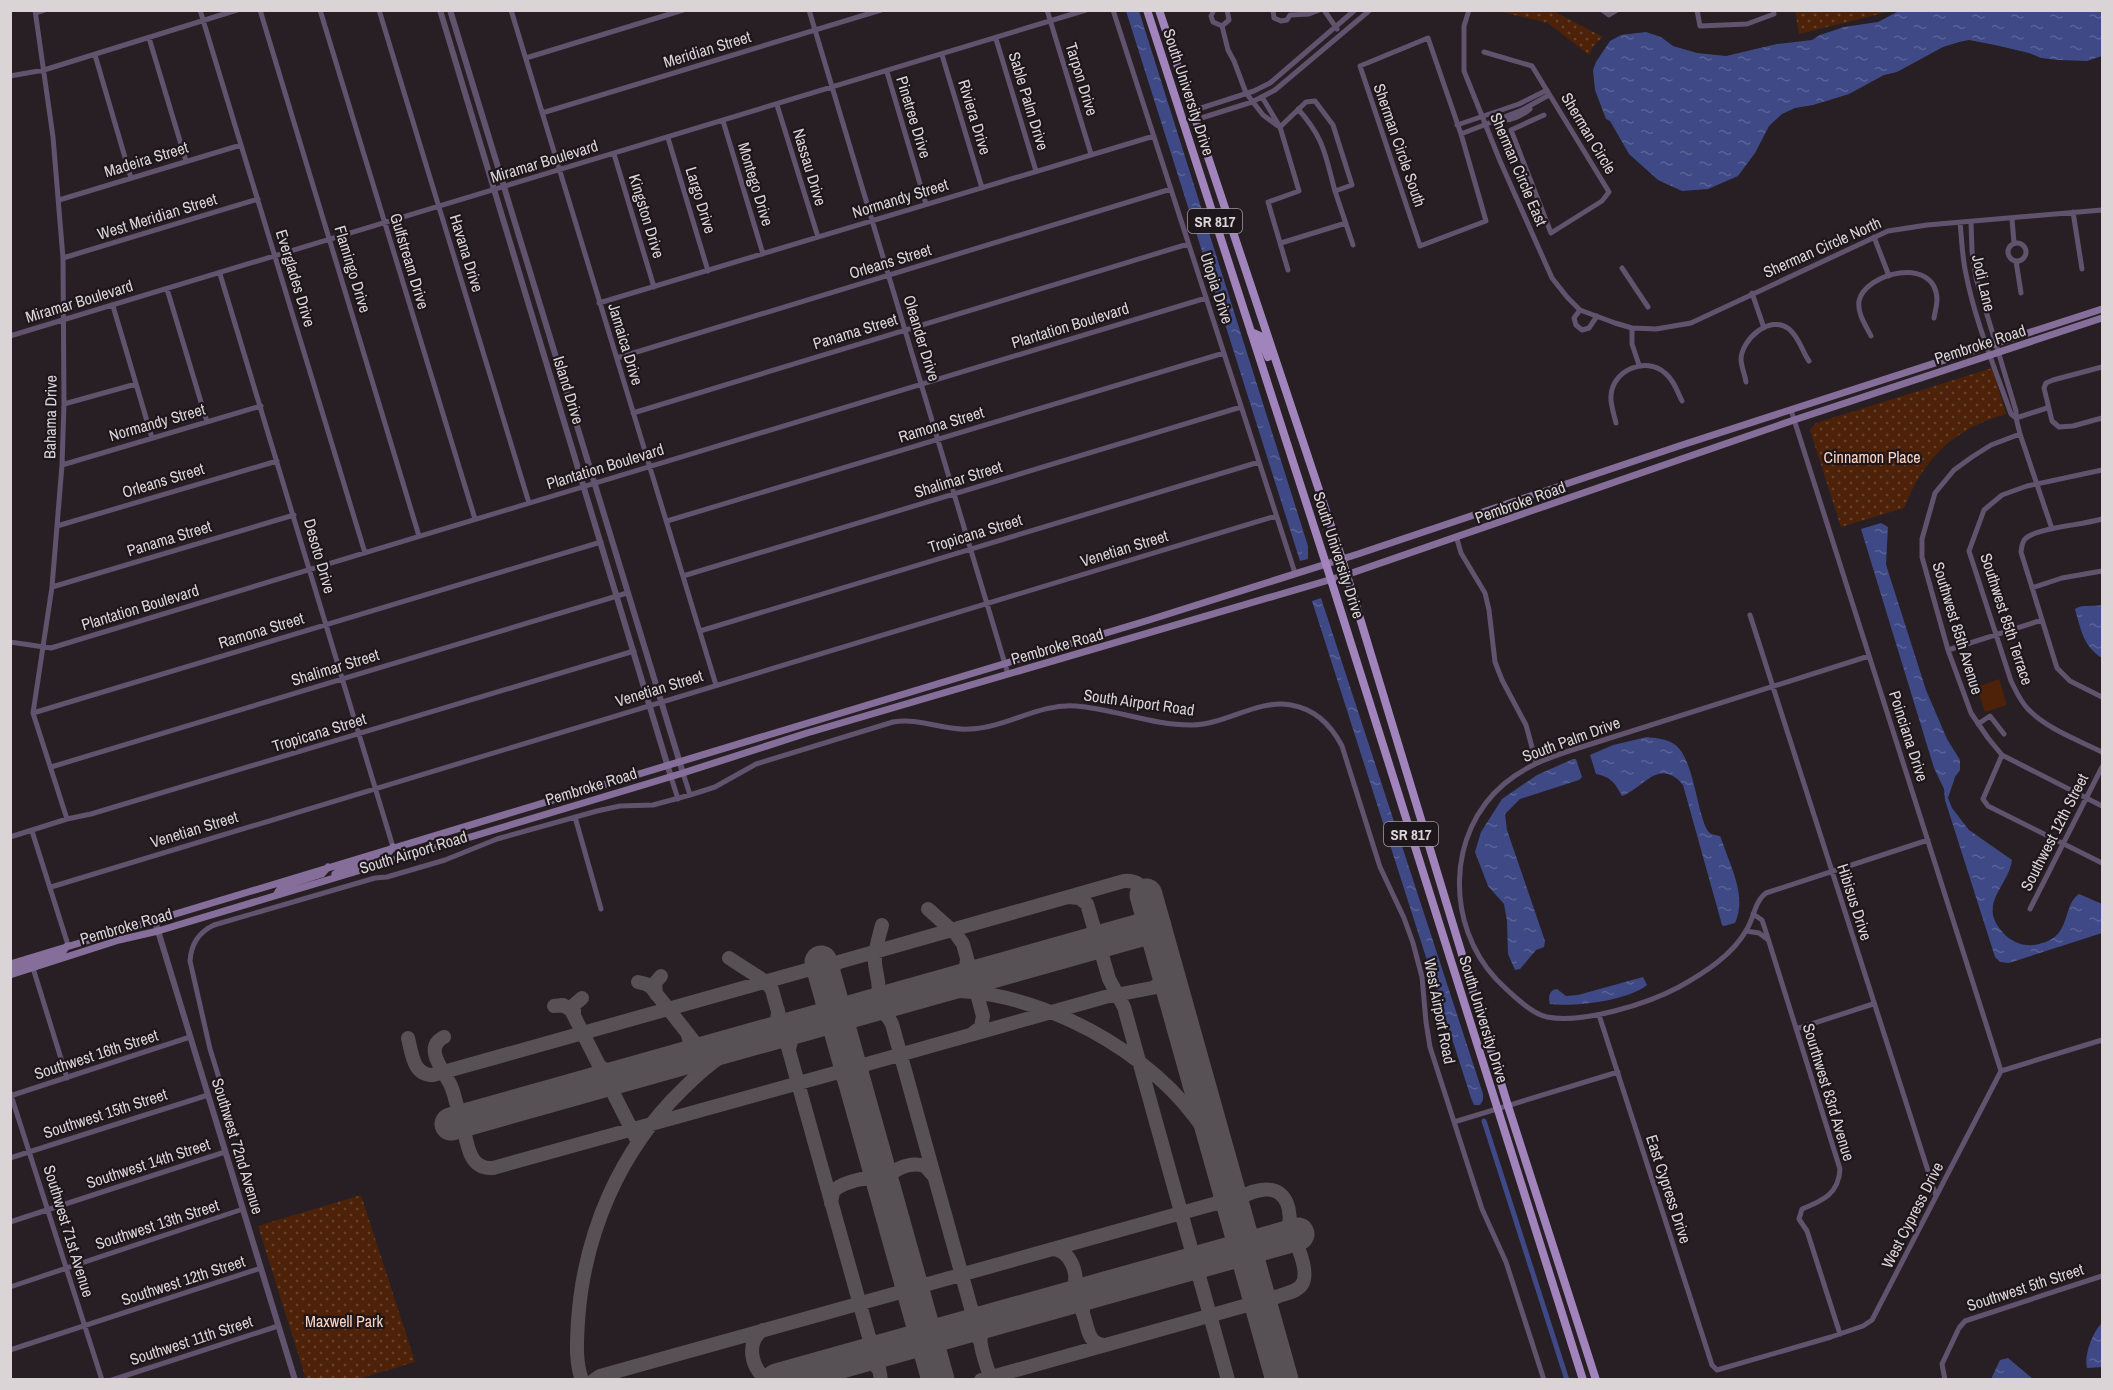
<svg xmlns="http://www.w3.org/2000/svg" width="2113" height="1390" font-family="'Archivo Narrow',sans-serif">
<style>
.grass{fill:#4d2208}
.park{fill:url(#park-dots)}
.water{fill:url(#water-ripples)}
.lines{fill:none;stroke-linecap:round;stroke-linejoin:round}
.canal{stroke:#3f4986;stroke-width:5}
.taxiway{stroke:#575054;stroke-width:14}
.runway{stroke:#575054;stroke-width:33}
.minor{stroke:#61536e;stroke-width:5}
.tertiary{stroke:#61536e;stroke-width:6}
.secondary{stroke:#856f9a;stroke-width:7}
.primary{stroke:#a184bc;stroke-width:8}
.labels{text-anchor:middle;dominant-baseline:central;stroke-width:4.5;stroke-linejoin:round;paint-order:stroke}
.shield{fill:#1d161a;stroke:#a19b9e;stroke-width:1.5}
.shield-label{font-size:15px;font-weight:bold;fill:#dad4d7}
.street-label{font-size:16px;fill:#dad4d7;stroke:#1d161a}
.park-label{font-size:16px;fill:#fdd4c0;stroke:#1d161a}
</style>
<defs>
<pattern id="park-dots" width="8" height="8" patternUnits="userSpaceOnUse" patternTransform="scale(1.5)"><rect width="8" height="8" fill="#4d2208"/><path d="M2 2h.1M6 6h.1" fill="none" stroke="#66412b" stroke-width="1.8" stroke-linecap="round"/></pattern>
<pattern id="water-ripples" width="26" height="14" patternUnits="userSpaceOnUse" patternTransform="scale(1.5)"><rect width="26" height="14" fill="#3f4986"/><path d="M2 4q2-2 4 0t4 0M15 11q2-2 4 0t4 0" fill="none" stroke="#5a6296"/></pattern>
</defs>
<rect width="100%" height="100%" fill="#271f24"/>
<path class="grass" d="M1999,679l8,26 -22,7 -8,-25z"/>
<path class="park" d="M1795,10h97v1l-93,23z
M1497,11h56l50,26 -9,8 -5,10 -41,-32z
M1992,368l14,46c-53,15 -82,44 -102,94l-63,19 -31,-97 6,-7z
M361,1195l54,167 -57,17h-52l-48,-153z"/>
<path class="water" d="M1126,11h13l169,535v13l-8,2z
M1899,11h203v45l-15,5 -28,-1 -18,-2 -12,-5 -34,-8 -26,-5 -10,2 -16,5 -46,25 -13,3 -35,19 -36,11 -18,3 -13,6 -13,12 -14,27 -17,23 -30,13 -26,2 -24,-11 -29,-26 -19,-33 -4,-2 -11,-29 -2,-20 3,-8 14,-21 11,-6 25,-3 15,5 12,9 24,7 29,3 51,-12 35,-4 8,-5 24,-8 34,-5z
M1881,523l7,4 -2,37 2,7 38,119 21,49 13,21v10l-5,7 -7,21 4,10 17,22 43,30c-3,25 -33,43 -12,69 7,9 15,15 27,16 11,1 27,-4 33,-14 8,-11 7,-29 19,-37l23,10v29l-93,30 -9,-1 -5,-5 -50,-157 -1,-11 -10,-21 -73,-239z
M1321,598l162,496v6l-3,5h-6l-3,-7 -159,-497z
M2102,605v53c-19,-12 -21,-28 -27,-49 6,-5 19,-2 27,-4z
M1647,737c8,1 20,2 27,7 22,14 23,81 37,90 0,0 8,2 9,2l2,5c9,27 25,55 13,82l-11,3 -2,-1 -39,-140c-24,-29 -40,4 -61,11 -7,-13 -11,-19 -26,-22l-6,-19 23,-10z
M1573,759h3l6,18 -3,3 -59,19 -15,15 2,16 38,111 -1,6 -8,3 -16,19 -5,1 -7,-16 -1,-33 -3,-17 -16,-18 -13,-34 6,-20 21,-33 35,-24z
M1643,977l4,8c-20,16 -72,22 -97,19 -2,-7 -1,-14 7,-15l9,7 12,-1z
M2102,1323v44l-15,1c-3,-13 6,-37 15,-45z
M2008,1358l25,21h-41v-2l8,-17z"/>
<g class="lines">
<path class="canal" d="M1484,1121l83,259"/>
<path class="taxiway" d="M1068,897l11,1 8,6 22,75 15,28 67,241 -2,11 -8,7 10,2 8,8 29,104
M928,909l28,25 7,10 20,72 -2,11 -9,7
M882,925c-3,12 -8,26 -7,38 2,21 12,31 -12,45 14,0 23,3 29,16l79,284 7,9 10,4c-16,14 -2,40 3,59
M729,958l37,24 6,8 97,347 6,8 11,4 -8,13 3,18
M826,980l2,-10 11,-8 285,-81c11,-1 18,4 22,14
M638,982l8,2 5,3 45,57 10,4h13
M947,985c11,-6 19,-12 20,-25
M1154,987l7,-4 5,-5 -2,-17
M917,993c97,-15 220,47 278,124 11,14 19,31 27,48
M656,994l-1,-11 6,-7
M554,1006l9,-1 8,5 65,128
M574,1015v-10l8,-7
M444,1037c-22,11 1,35 7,49 5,11 4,23 14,31l15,-2
M408,1038c4,16 5,37 25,37l374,-105 12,3 7,7
M789,1049l4,-15 14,-10
M678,1060c10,-5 14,-13 10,-25
M601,1067l11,7 18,-1
M854,1081l4,-11 9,-6 238,-67 52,-10 9,1 7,3
M462,1120c5,20 5,50 31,48l342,-95 11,1 8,7
M865,1179l9,-6 3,-12
M884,1188c2,-18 25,-27 41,-22l9,10
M831,1203l2,-11c5,-8 30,-15 40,-13 5,2 8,5 11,9
M1215,1204l10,-8 2,-13
M1235,1213c0,-5 1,-9 4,-13 8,-9 31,-14 40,-7 13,9 15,37 1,46
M1052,1249c19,1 26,24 23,40l-10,10
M909,1275l8,8 11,1 289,-81 10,2 8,8
M1075,1279l6,8 11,5 -9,9v10
M1256,1287l9,9 12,1
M1065,1299c29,1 13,45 39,46
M916,1301l3,-10 9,-7
M1264,1316c2,-38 58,-4 35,-66 -4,-8 -10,-11 -19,-11
M1267,1326l4,28 1,26
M962,1328l13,4 5,9
M763,1330c-18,11 -12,42 6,50
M860,1357l11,2 7,10
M937,1377l2,3
M582,1380c-7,-18 -5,-41 -4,-59 6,-88 42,-171 105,-232 16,-16 34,-32 54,-42 10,-6 24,-8 33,-16 6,-5 8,-13 8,-21
M594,1380l6,-4 297,-83 8,-6 4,-12
M981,1380l263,-74h10l10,10"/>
<path class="runway" d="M1146,895l136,485
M821,962l117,418
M451,1124l704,-198
M777,1380l521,-146"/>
<path class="minor" d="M35,10l18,127 10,121 1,146 -2,61 -10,122 -19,126 34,106
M200,10l165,543
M260,10l159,526
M320,10l155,509
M379,10l150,493
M511,10l205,675
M809,10l199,664
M1047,10l44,144
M1113,10l182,563
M1214,10l-3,6 2,6 9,4
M1273,10l1,8 7,3 6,-1 3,-5 19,-1 10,-4
M1324,10l13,19
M1469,10l-5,16v45l36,90 52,117 15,19 13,13 35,13 17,5 24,1 35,-6 197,-92 39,-6 175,-15
M1602,10l7,5 8,-5
M1697,10l3,16 47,-2 27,-10 -1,-4
M36,13l9,-3
M1222,26l6,24 6,11 12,32 17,22 15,11
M1222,26l7,-6 -2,-10
M149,38l37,123
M1428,38l33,96 25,87 -66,25 -60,-180z
M996,39l40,132
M1484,52l48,14 77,126 -7,9 -51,32 -40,-103 33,-15
M95,55l36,123
M942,55l40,133
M526,58l157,-48
M887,72l39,132
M10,76l34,-6 193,-60
M1262,97l18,30 19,64 -31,11 20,68
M777,105l41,132
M1298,109c26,29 27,45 37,82
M1192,111l62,-20 16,-8 85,-73
M542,113l339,-103
M1195,120l57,-18 23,-12 95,-80
M1500,120c10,2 23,-5 30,-11
M723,121l40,133
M1457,125l62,-21 28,-14
M1280,127l26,-25 9,-1 18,24 19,60 -17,6 18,54
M1461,134l61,-24 27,-15
M668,138l40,133
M614,154l40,133
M59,200l182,-55
M2073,212l9,57
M2012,219l2,24
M1971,222l1,29 4,27 40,133v7l4,16 32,95
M1960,223c2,17 2,34 6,51 9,47 29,94 45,140l5,4
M1874,237l15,39
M2008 252a9 9 0 1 1 18 0a9 9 0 1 1-18 0Z
M1281,243l65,-20
M63,258l195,-59
M2016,261l5,32
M1622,268l26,39
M220,274l173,573
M167,289l40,133
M1752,293l12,35
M599,303l555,-167
M113,306l39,132
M1580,310l-6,8 2,7 6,5 7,-2 8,-12
M1632,328v16l7,21
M10,336l1076,-326
M1871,336c-5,-10 -14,-23 -12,-35 6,-28 76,-46 78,-2 0,6 -2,13 -3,19
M617,358l554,-169
M2102,367l-49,13 -7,3 -2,5 8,33 7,6 14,-1 29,-8
M1746,382c-1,-7 -5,-16 -5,-23 1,-20 29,-45 48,-30 10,8 13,22 20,32
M64,404l72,-20
M1791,410l210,661
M633,413l555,-169
M2016,418l31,-10
M1616,423c-2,-9 -6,-19 -5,-28 2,-25 35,-39 54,-22 9,7 12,18 17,28
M2020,434l-29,11 -19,12 -18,13 -19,23 -13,46v18l26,93 23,63 17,25 14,17 100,51
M62,465l199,-59
M2102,470l-75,16 -25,9 -18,15 -15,41 42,130c5,10 9,20 17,28 19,20 50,31 74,43
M2102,519c-20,6 -57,8 -73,17 -7,4 -7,9 -8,16l36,116 13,13 32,16
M667,521l557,-168
M57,526l220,-65
M1457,539l4,14 24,40 4,17 6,52 7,18 24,45 10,37
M683,576l558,-169
M52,587l242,-72
M2032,588l30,-10 40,-7
M1750,615l186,581
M700,631l559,-169
M10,642l41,6 1155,-350
M1948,650l94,-30
M1869,656l-300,95c-24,8 -45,16 -65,33 -58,49 -58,141 -8,195 12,12 35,35 51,38 36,7 100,-13 132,-30 25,-14 54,-32 68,-58 7,-12 8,-28 19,-36l162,-53
M33,713l568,-171
M1978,724l12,-8 14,18
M2002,755l-19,44 5,7 114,57
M51,767l576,-174
M683,773l7,22
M671,777l7,22
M575,817l26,92
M32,831l36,114
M10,837l57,-18 24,-5 543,-163
M51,887l1225,-371
M2030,909l72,-142
M1753,914l9,6 3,9 75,240c-1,25 -18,32 -38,40l-3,10 8,12 33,103
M1746,931l13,2 8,6
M33,968l34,110
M1599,1015l113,350 5,5 114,-33 32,-11 9,-6 129,-249
M1796,1029l77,-25
M2001,1071l101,-31
M10,1092l92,288
M10,1096l180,-59
M228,1107l-18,-58 -20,-88c1,-17 9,-29 24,-36l161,-47 12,-1 58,-17 52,-21 100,-28 23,-5 33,-1 37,-10 25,-8 41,-23 137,-42c26,-5 50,9 76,7 37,-1 70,-26 107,-23 39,3 78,20 117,19 33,-1 65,-26 98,-20 24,4 40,20 51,41l38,121 24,51 9,25 9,34 4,45 4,25 52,162 24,53 38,118
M1454,1122l164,-50
M10,1158l198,-63
M10,1222l215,-70
M10,1287l233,-78
M10,1350l251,-82
M112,1380l166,-54
M1945,1380l-3,-16 17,-36 6,-7 137,-45"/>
<path class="tertiary" d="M440,10l231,767
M450,10l233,763
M155,921l140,459"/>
<path class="secondary" d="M335,874l6,-4 45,-14 7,-9
M276,895l5,-8 41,-13 6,-7
M10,964l1139,-344 209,-66 324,-109 420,-136
M10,970l52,-17 5,-7
M10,975l109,-35 39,-9 525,-158 124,-40 539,-158 448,-155 308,-102"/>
<path class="primary" d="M1147,10l179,554 257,816
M1159,10l183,549 166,547 88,274
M1251,332l9,4 8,21"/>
</g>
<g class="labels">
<g class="shield">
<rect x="1188" y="209" width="54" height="24" rx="4.5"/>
<rect x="1384" y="822" width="54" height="24" rx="4.5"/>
</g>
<g class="shield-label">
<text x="1215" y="221">SR 817</text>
<text x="1411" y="834">SR 817</text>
</g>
<g class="street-label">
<text transform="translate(707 49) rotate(-17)">Meridian Street</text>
<text transform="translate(1082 79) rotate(73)">Tarpon Drive</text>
<text transform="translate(1189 92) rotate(72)">South University Drive</text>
<text transform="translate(1029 101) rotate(73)">Sable Palm Drive</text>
<text transform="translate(914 117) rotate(73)">Pinetree Drive</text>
<text transform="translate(975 117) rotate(73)">Riviera Drive</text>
<text transform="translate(1589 133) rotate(59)">Sherman Circle</text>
<text transform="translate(1400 145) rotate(71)">Sherman Circle South</text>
<text transform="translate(146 159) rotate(-17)">Madeira Street</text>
<text transform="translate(544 161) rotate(-17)">Miramar Boulevard</text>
<text transform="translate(810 167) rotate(73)">Nassau Drive</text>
<text transform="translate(1519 169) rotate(67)">Sherman Circle East</text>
<text transform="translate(756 184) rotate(73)">Montego Drive</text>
<text transform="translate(900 198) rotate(-17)">Normandy Street</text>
<text transform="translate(701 200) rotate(73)">Largo Drive</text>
<text transform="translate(157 216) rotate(-17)">West Meridian Street</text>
<text transform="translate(647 216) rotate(73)">Kingston Drive</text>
<text transform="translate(1822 247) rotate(-24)">Sherman Circle North</text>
<text transform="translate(467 253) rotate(73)">Havana Drive</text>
<text transform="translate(410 261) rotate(73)">Gulfstream Drive</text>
<text transform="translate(890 261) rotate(-17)">Orleans Street</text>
<text transform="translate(353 269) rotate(73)">Flamingo Drive</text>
<text transform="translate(296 278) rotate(73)">Everglades Drive</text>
<text transform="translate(1984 283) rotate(77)">Jodi Lane</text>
<text transform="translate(1217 288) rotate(72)">Utopia Drive</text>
<text transform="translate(79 301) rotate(-17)">Miramar Boulevard</text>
<text transform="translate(1070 325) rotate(-17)">Plantation Boulevard</text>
<text transform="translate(855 331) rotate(-17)">Panama Street</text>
<text transform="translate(922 338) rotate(73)">Oleander Drive</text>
<text transform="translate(626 344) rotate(73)">Jamaica Drive</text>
<text transform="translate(1980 344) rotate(-18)">Pembroke Road</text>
<text transform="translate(569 390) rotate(73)">Island Drive</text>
<text transform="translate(50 417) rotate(-89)">Bahama Drive</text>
<text transform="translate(157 422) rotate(-16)">Normandy Street</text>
<text transform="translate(941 424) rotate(-17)">Ramona Street</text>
<text transform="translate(605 466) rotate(-17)">Plantation Boulevard</text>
<text transform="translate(958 479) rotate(-17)">Shalimar Street</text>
<text transform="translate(163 480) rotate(-17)">Orleans Street</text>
<text transform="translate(1520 502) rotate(-20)">Pembroke Road</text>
<text transform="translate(975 533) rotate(-17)">Tropicana Street</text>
<text transform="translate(169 538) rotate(-17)">Panama Street</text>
<text transform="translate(1124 548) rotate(-17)">Venetian Street</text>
<text transform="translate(1339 555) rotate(72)">South University Drive</text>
<text transform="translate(320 556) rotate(74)">Desoto Drive</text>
<text transform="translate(140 607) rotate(-17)">Plantation Boulevard</text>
<text transform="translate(2007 619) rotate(72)">Southwest 85th Terrace</text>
<text transform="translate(1958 628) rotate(73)">Southwest 85th Avenue</text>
<text transform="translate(261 630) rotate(-17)">Ramona Street</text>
<text transform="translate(1057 646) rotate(-16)">Pembroke Road</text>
<text transform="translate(335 667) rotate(-17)">Shalimar Street</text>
<text transform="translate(659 688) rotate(-17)">Venetian Street</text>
<text transform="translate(1139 702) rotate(8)">South Airport Road</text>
<text transform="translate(319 732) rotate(-17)">Tropicana Street</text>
<text transform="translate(1909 736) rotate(72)">Poinciana Drive</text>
<text transform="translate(1571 739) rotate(-20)">South Palm Drive</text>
<text transform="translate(591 786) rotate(-17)">Pembroke Road</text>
<text transform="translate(194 829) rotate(-17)">Venetian Street</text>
<text transform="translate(2054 832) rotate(-63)">Southwest 12th Street</text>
<text transform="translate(413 852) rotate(-17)">South Airport Road</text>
<text transform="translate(1855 902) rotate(72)">Hibisus Drive</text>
<text transform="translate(126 926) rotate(-16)">Pembroke Road</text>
<text transform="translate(1440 1011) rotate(79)">West Airport Road</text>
<text transform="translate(1484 1019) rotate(73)">South University Drive</text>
<text transform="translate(96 1054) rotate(-18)">Southwest 16th Street</text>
<text transform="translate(1829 1092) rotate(73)">Sourthwest 83rd Avenue</text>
<text transform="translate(105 1113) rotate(-18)">Southwest 15th Street</text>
<text transform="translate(238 1146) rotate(73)">Southwest 72nd Avenue</text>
<text transform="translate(148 1163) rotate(-18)">Southwest 14th Street</text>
<text transform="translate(1669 1189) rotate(72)">East Cypress Drive</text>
<text transform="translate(1912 1215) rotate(-63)">West Cypress Drive</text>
<text transform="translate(157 1224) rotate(-18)">Southwest 13th Street</text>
<text transform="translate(69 1231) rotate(73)">Southwest 71st Avenue</text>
<text transform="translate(183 1280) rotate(-18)">Southwest 12th Street</text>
<text transform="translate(2025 1287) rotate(-18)">Southwest 5th Street</text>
<text transform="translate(191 1340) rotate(-18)">Southwest 11th Street</text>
</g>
<g class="park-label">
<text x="1872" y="457">Cinnamon Place</text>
<text x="344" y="1321">Maxwell Park</text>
</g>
</g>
<rect width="2113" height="1390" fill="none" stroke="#dad4d7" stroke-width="24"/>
</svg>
